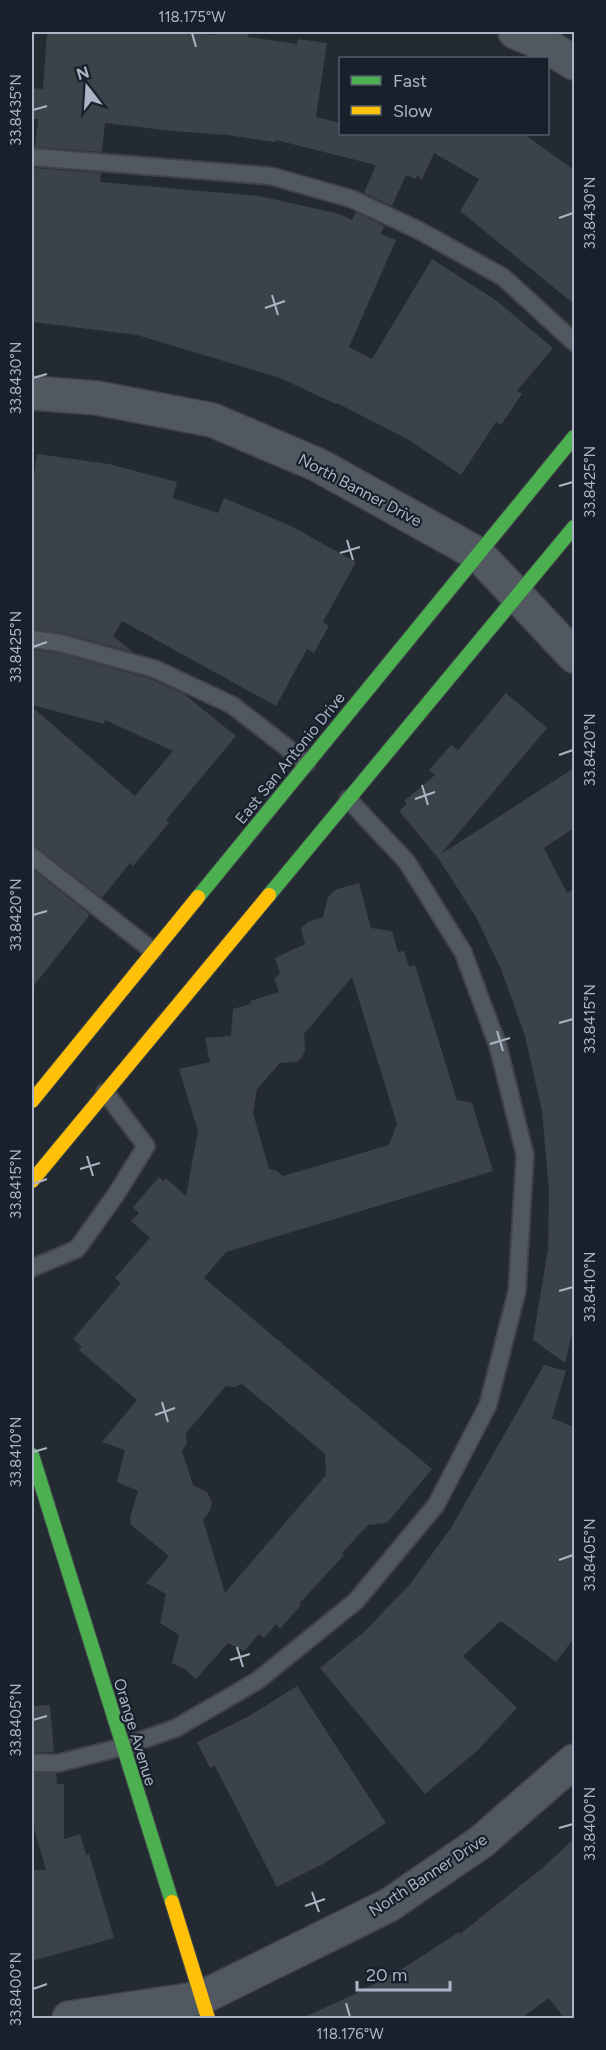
<svg xmlns="http://www.w3.org/2000/svg" width="606" height="2050" font-family="Figtree,sans-serif">
<style>
.building{fill:#3c4249;fill-rule:evenodd}
.lines{fill:none;stroke-linecap:round;stroke-linejoin:round}
.lane-casing{stroke:#40444a;stroke-width:20}
.street-casing{stroke:#40444a;stroke-width:36}
.fast-casing{stroke:#40444a;stroke-width:16}
.slow-casing{stroke:#40444a;stroke-width:16}
.lane{stroke:#525860;stroke-width:16}
.street{stroke:#525860;stroke-width:33}
.fast{stroke:#4caf50;stroke-width:14}
.slow{stroke:#ffc107;stroke-width:14}
.ticks{fill:none;stroke:#abb5c5;stroke-width:2}
.labels{text-anchor:middle;dominant-baseline:central;stroke-width:4.5;stroke-linejoin:round;paint-order:stroke}
.street-label{font-size:16px;fill:#abb5c5;stroke:#17202b}
.neatline{fill:none;stroke:#abb5c5;stroke-width:2}
.ticks-label{font-size:15px;text-anchor:middle;fill:#abb5c5}
</style>
<rect width="100%" height="100%" fill="#242a31"/>
<path class="building" d="M47,32h138l31,3v-3h33l-1,5 49,7 1,-5 29,4 -11,74 24,6v11h184l50,36v134l-114,-93 19,-32 -45,-26 -12,27 -5,-4 -2,3 -9,-4 -14,31 -28,-13 12,-28 -100,-25 -1,2 -48,-7 -55,-4 -67,-8 -3,29 -67,-5 3,-28h-6v-31l11,1z
M34,168l67,5 -1,9 159,14 81,18 12,6 4,-8 28,14 -3,8 15,6 -47,107 23,12 60,-100 65,42 56,47 -36,43 5,3 -21,31 -5,-3 -35,53 -52,-35 -72,-37 -1,1 -56,-26 -143,-43 -105,-13v-146z
M37,454l72,10 68,18 -4,16 45,15 6,-15 67,28 65,36 -33,60 6,4 -15,27 -7,-4 -31,57 -154,-85 -9,15 20,16 -70,-19 -31,-4v-155h2z
M32,650l26,3 93,26 33,15 52,42 -70,84 3,3 -36,43 -3,-3 -28,35 -64,-50 -6,-2v-139l103,89 38,-45 -68,-31 -1,4 -72,-19z
M506,693l41,35 -106,126 133,-86v60l-30,20 23,45 7,-4v436l-9,38 -32,-23 15,-91 1,-58 -7,-80 -17,-75 -24,-67 -25,-52 -38,-59 -39,-47 8,-7 -3,-3 31,-26 -6,-5 22,-25 7,5z
M32,869l57,45v2l-57,72z
M359,883l12,45 21,3 6,21 6,-1 5,16 6,-2 42,135 15,3 21,68 -267,81 -22,26 228,191 -45,54 -19,2 -26,28 2,2 -45,49 2,1 -21,24 -4,-5 -12,14 -5,-4 -15,17 -16,-8 -32,36 -10,-9 -14,-7 7,-28 -19,-12 6,-29 -20,-11 23,-27 -38,-31 -1,-8 8,-26 -21,-9 8,-32 -23,-8 35,-42 -58,-50 3,-3 -9,-8 48,-56 -6,-5 35,-40 -19,-17 8,-8 -6,-6 26,-30 4,4 3,-3 20,18 12,-65 -19,-62 31,-7 -5,-24 26,-2 2,-27 18,-5 -1,-3 29,-9 -5,-13 6,-5 -5,-16 30,-14 -4,-16 7,-6 15,-5 5,-20 7,-7zM352,977l45,147 -8,21 -106,31 -6,-5 -8,-2 -16,-56 4,-24 23,-26 17,-1 5,-4 3,-8 -1,-16zM242,1384l83,70 1,21 -101,118 -22,-73 7,-9 2,-9 -5,-10 -14,-7 -11,-34 5,-8 -1,-10 40,-47 9,1z
M544,1365l22,6 -14,47 22,9v211l-18,24 -55,-41 -38,35 54,52 -40,43 -52,43 -105,-126 45,-37 45,-47 41,-56z
M297,1686l89,137 -63,41 -46,23 -62,-121 -5,2 -13,-26 52,-26z
M50,1705l4,47 -22,1v-47z
M32,1773h24l1,11h7v55l16,-5 6,21 3,-1 25,84 -82,23v-91h14l-14,-48z
M574,1839v180h-9l-16,-21 -29,21h-220l53,-24 49,-26 57,-37 1,2 80,-64z"/>
<g class="lines">
<g class="lane-casing">
<path id="lane" d="M32,157l239,19 81,23 68,32 83,46 71,65
M32,639l28,4 95,26 77,36 75,58
M32,856l121,95
M32,1268l45,-19 40,-56 29,-47 -41,-54
M32,1763h27l63,-16 54,-19 81,-47 99,-80 80,-96 52,-100 29,-114 8,-136 -27,-109 -35,-94 -56,-90 -59,-63"/>
</g>
<g class="street-casing">
<path id="street" d="M515,32l31,13 28,18
M32,393l65,5 115,22 106,45 160,89 96,102
M69,2018l132,-20 188,-93 92,-63 93,-81"/>
</g>
<g class="fast-casing">
<path id="fast" d="M269,895l305,-368
M198,897l376,-460
M32,1455l140,447"/>
</g>
<g class="slow-casing">
<path id="slow" d="M32,1101l166,-204
M32,1181l237,-286
M172,1902l36,116"/>
</g>
<use href="#lane" class="lane"/>
<use href="#street" class="street"/>
<use href="#fast" class="fast"/>
<use href="#slow" class="slow"/>
</g>
<path class="ticks" d="M192,33l4,14M33,110l14,-4M559,218l14,-5M272,295l6,20M265,308l20,-7M33,378l14,-4M559,486l14,-4M347,540l6,20M340,553l20,-6M33,647l14,-5M559,755l14,-5M422,785l6,20M415,799l20,-7M33,915l14,-4M559,1023l14,-4M497,1031l6,20M490,1044l20,-6M87,1156l6,20M80,1169l20,-6M33,1184l14,-5M559,1291l14,-4M162,1402l6,20M155,1415l20,-7M33,1452l14,-4M559,1560l14,-5M237,1647l6,20M230,1660l20,-6M33,1720l14,-4M559,1828l14,-4M312,1892l7,20M305,1906l20,-7M33,1989l14,-5M346,2003l4,14"/>
<g class="labels">
<g class="street-label">
<text transform="translate(360 490) rotate(28)">North Banner Drive</text>
<text transform="translate(290 758) rotate(-51)">East San Antonio Drive</text>
<text transform="translate(135 1732) rotate(73)">Orange Avenue</text>
<text transform="translate(428 1875) rotate(-33)">North Banner Drive</text>
</g>
</g>
<rect width="606" height="2050" fill="none" stroke="#17202b" stroke-width="66"/>
<rect x="339" y="57" width="210" height="78" fill="#17202b" stroke="#525c69" stroke-width="1.5"/>
<rect x="351" y="76" width="30" height="9" fill="#4caf50" stroke="#525c69" stroke-width="1.5"/>
<text x="393" y="87" font-size="18" fill="#abb5c5">Fast</text>
<rect x="351" y="106" width="30" height="9" fill="#ffc107" stroke="#525c69" stroke-width="1.5"/>
<text x="393" y="117" font-size="18" fill="#abb5c5">Slow</text>
<g transform="translate(87 87) rotate(343)" stroke="#17202b" stroke-width="4.5" paint-order="stroke">
<path d="M0-4.5L10 22L0 15L-10 22Z" fill="#abb5c5"/>
<text y="-9" font-size="16" font-weight="bold" text-anchor="middle" fill="#abb5c5">N</text>
</g>
<path d="M357 1981v9h93v-9" fill="none" stroke="#abb5c5" stroke-width="3"/>
<text x="366" y="1981" font-size="18" fill="#abb5c5" stroke="#17202b" stroke-width="4.5" paint-order="stroke">20 m</text>
<rect x="33" y="33" width="540" height="1984" class="neatline"/>
<g class="ticks-label">
<text x="192" y="22">118.175°W</text>
<text transform="translate(16 110) rotate(-90)" y="5">33.8435°N</text>
<text transform="translate(590 213) rotate(-90)" y="5">33.8430°N</text>
<text transform="translate(16 378) rotate(-90)" y="5">33.8430°N</text>
<text transform="translate(590 482) rotate(-90)" y="5">33.8425°N</text>
<text transform="translate(16 647) rotate(-90)" y="5">33.8425°N</text>
<text transform="translate(590 750) rotate(-90)" y="5">33.8420°N</text>
<text transform="translate(16 915) rotate(-90)" y="5">33.8420°N</text>
<text transform="translate(590 1019) rotate(-90)" y="5">33.8415°N</text>
<text transform="translate(16 1184) rotate(-90)" y="5">33.8415°N</text>
<text transform="translate(590 1287) rotate(-90)" y="5">33.8410°N</text>
<text transform="translate(16 1452) rotate(-90)" y="5">33.8410°N</text>
<text transform="translate(590 1555) rotate(-90)" y="5">33.8405°N</text>
<text transform="translate(16 1720) rotate(-90)" y="5">33.8405°N</text>
<text transform="translate(590 1824) rotate(-90)" y="5">33.8400°N</text>
<text transform="translate(16 1989) rotate(-90)" y="5">33.8400°N</text>
<text x="350" y="2039">118.176°W</text>
</g>
</svg>
